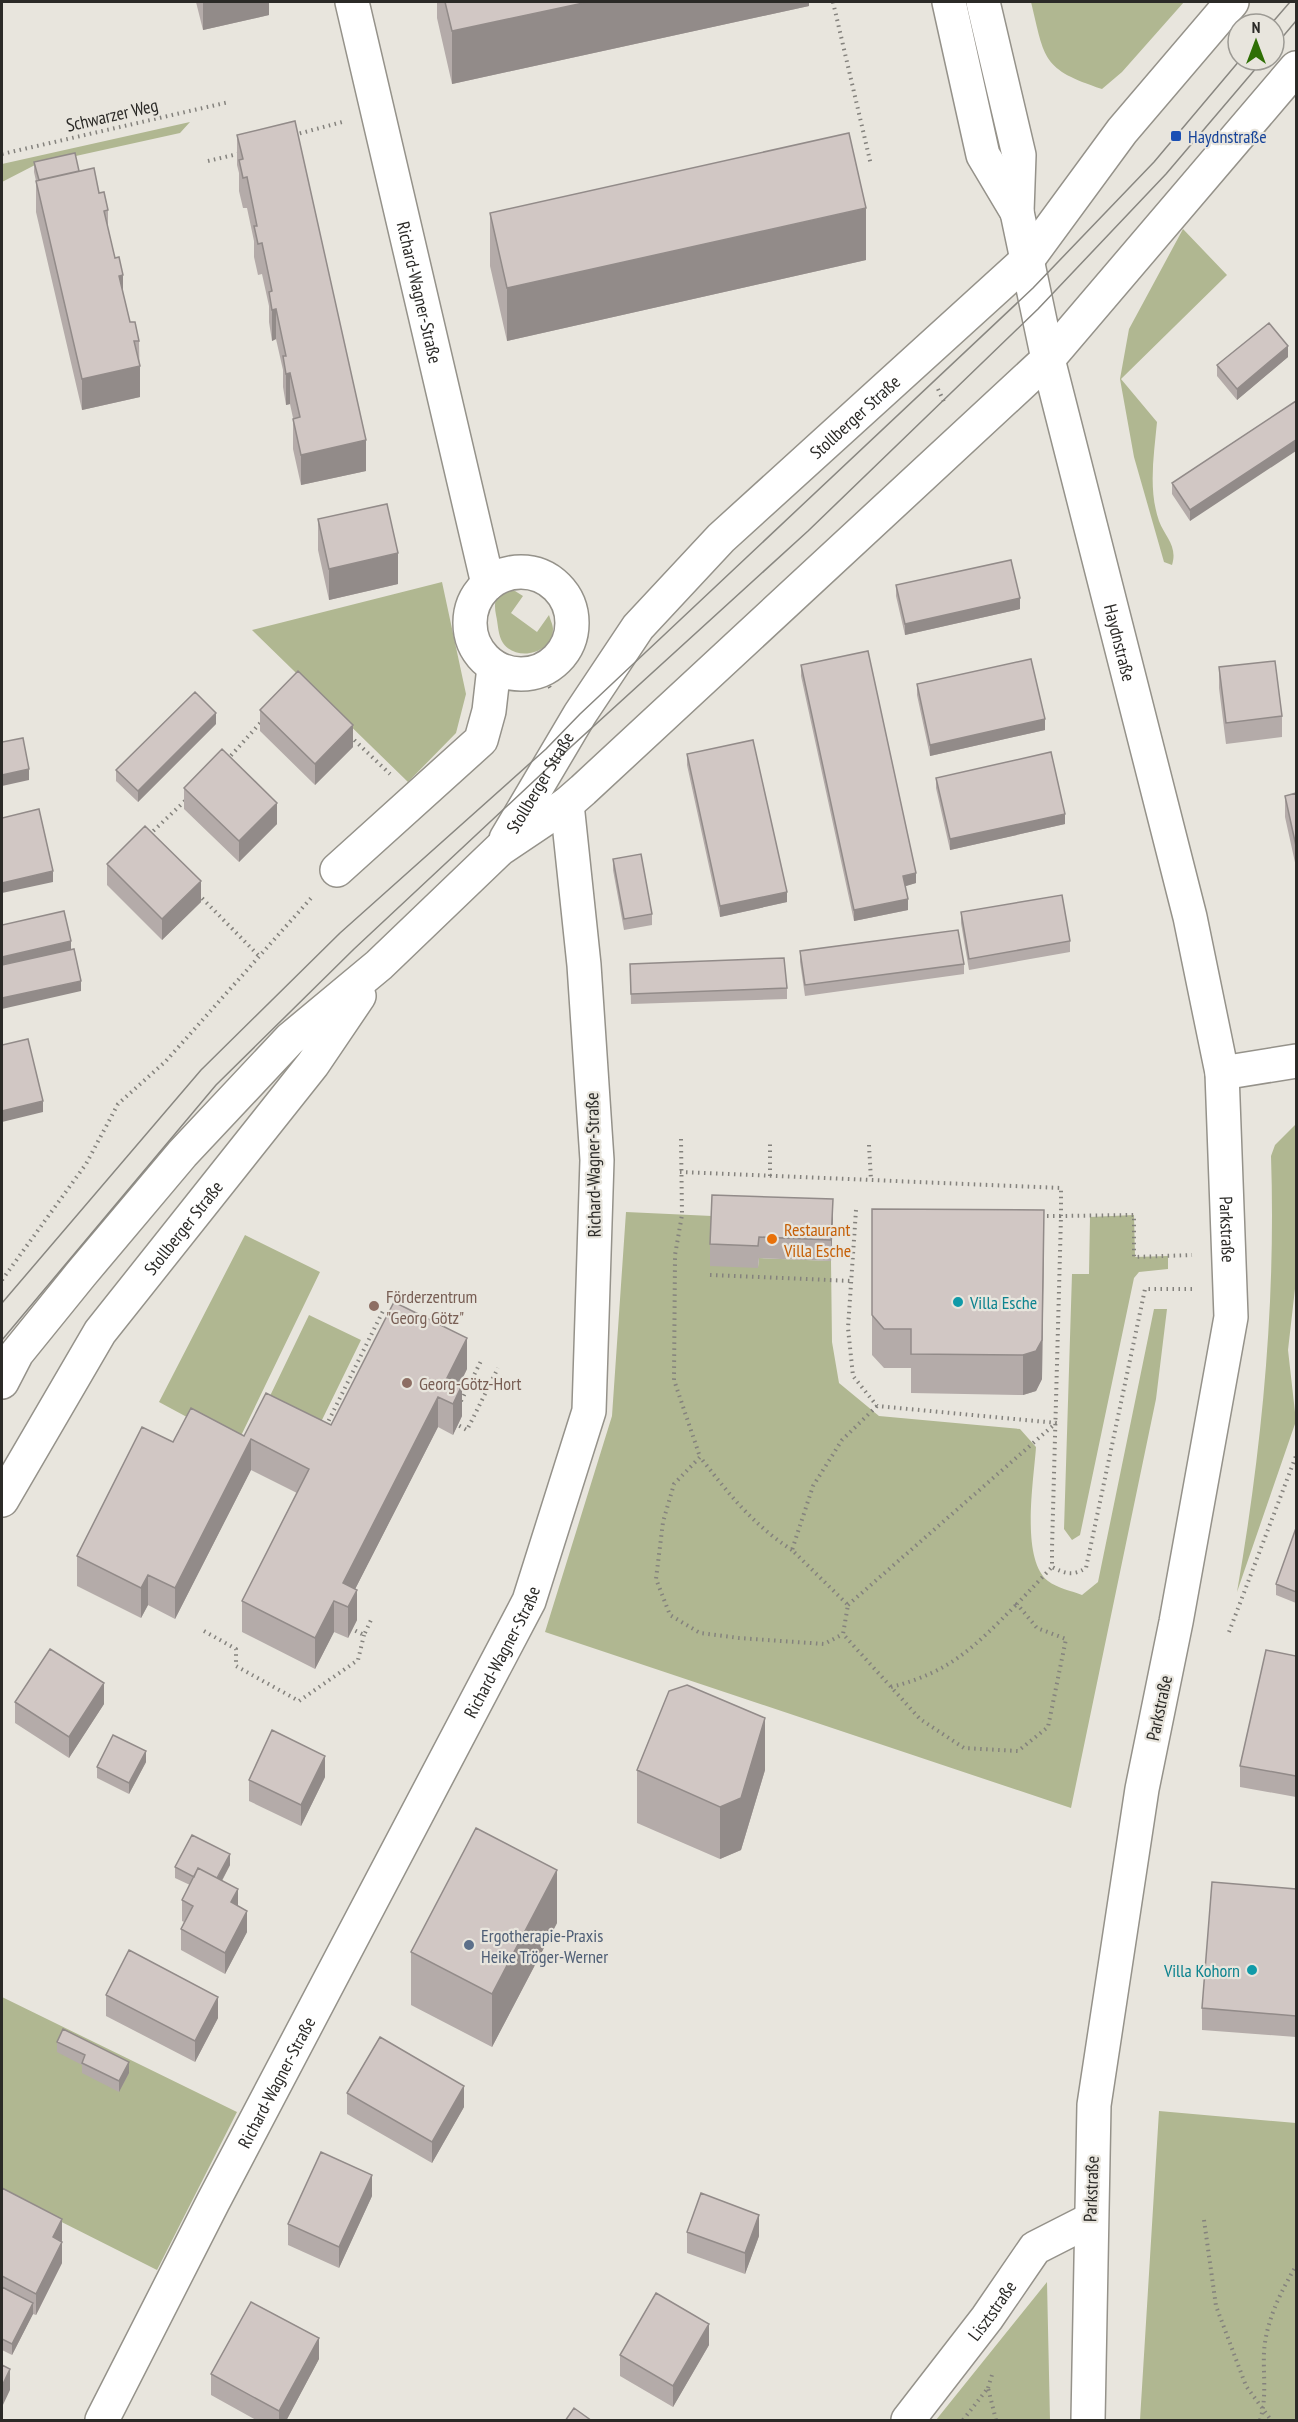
<svg xmlns="http://www.w3.org/2000/svg" width="1298" height="2422" font-family="'PT Sans Narrow',sans-serif">
<style>
.green{fill:#b0b791}
.lines{fill:none;stroke-linecap:round;stroke-linejoin:round}
.minor-casing{stroke:#95928a;stroke-width:36}
.major-casing{stroke:#95928a;stroke-width:36}
.path{stroke:#84827d;stroke-width:4;stroke-dasharray:1.5 4.5;stroke-linecap:butt}
.minor{stroke:#fff;stroke-width:33}
.major{stroke:#fff;stroke-width:33}
.tram{stroke:#898781;stroke-width:1.5}
.wall{fill:#b4aba9}
.shaded-wall{fill:#928b89}
.building{fill:#d1c7c4;stroke:#928b89;stroke-width:1.5}
.transit-dot{fill:#1a4fb4;stroke:#e8e5dd;stroke-width:2}
.food-dot{fill:#e8710a;stroke:#e8e5dd;stroke-width:2}
.culture-dot{fill:#0f9aa8;stroke:#e8e5dd;stroke-width:2}
.education-dot{fill:#8d6e63;stroke:#e8e5dd;stroke-width:2}
.service-dot{fill:#5c6f8a;stroke:#e8e5dd;stroke-width:2}
.labels{text-anchor:middle;dominant-baseline:central;stroke-width:4.5;stroke-linejoin:round;paint-order:stroke}
.street-label{font-size:18px;fill:#2b2a27;stroke:#e8e5dd}
.transit-label{font-size:18px;fill:#164399;stroke:#e8e5dd;text-anchor:start}
.food-label{font-size:18px;fill:#c56008;stroke:#e8e5dd;text-anchor:start}
.education-label{font-size:18px;fill:#785e54;stroke:#e8e5dd;text-anchor:start}
.culture-label{font-size:18px;fill:#0d838f;stroke:#e8e5dd;text-anchor:start}
.service-label{font-size:18px;fill:#4e5e75;stroke:#e8e5dd;text-anchor:start}
</style>
<rect width="100%" height="100%" fill="#e8e5dd"/>
<path class="green" d="M1031,2h153l-62,70 -20,17c-60,-20 -57,-29 -71,-87z
M190,122l-10,11 -145,32 -33,17v-18z
M1183,229l44,46 -106,104 36,43c-3,33 -9,67 2,99 6,16 19,25 13,44l-8,-3 -30,-105 -14,-78 9,-50z
M442,582l24,112 -10,39 -48,49 -156,-152z
M505,591h10l8,5 -12,17 26,19 12,-17c1,4 4,10 4,14 0,25 -37,33 -50,14 -5,-7 -5,-20 -7,-28 -2,-11 -2,-18 9,-24z
M1296,1124v156l-8,70 8,71 -59,171c25,-144 39,-289 34,-436l4,-11z
M626,1212l86,4 46,51 1,-9 72,3 1,81 7,41 40,33 141,13 16,18c-2,32 -16,112 12,134 9,7 24,10 34,14l16,-13 56,-273h13l-11,90 -85,409 -526,-176 67,-216z
M1134,1215l1,42 33,-1v13l-29,3 -5,6 -54,257 -8,5 -8,-11 8,-255h17l1,-57z
M245,1235l75,37 -83,172 -78,-42z
M309,1315l52,25 -40,82 -52,-24z
M2,1997l235,115 -80,158 -155,-78z
M1159,2111l137,12v297h-156z
M1047,2282l3,138h-114z"/>
<g class="lines">
<g class="minor-casing">
<g id="minor">
<path id="s1" d="M352,2l136,582"/>
<path d="M949,2l34,153 34,57"/>
<path id="s2" d="M983,2l36,153 -2,57 31,147 142,558 32,156 9,244 -55,305 -34,167 -48,316 -6,315"/>
<circle cx="521" cy="623" r="51"/>
<path d="M337,870l144,-130 8,-29 5,-44"/>
<path d="M1222,1073l74,-12"/>
<path id="s3" d="M102,2420l111,-218 316,-601 60,-190 8,-251 -13,-195 -17,-161"/>
<path id="s4" d="M908,2420l79,-102 48,-70 55,-28"/>
</g>
</g>
<g class="major-casing">
<g id="major">
<path id="s5" d="M506,839l74,-125 58,-87 83,-89 307,-279 94,-128 110,-129"/>
<path d="M2,1382l15,-29 64,-79 101,-120 108,-115 89,-74 121,-116 67,-45 16,-14 465,-431 248,-291"/>
<path id="s6" d="M2,1500l98,-168 213,-268 46,-68"/>
</g>
</g>
<path class="path" d="M833,2l38,163
M294,135l48,-13
M2,154l227,-52
M208,161l34,-8
M938,389l7,15
M540,671l12,20
M350,736l40,38
M227,760l35,-39
M149,835l38,-36
M198,894l62,63
M681,1139l1,76 -7,40 -1,125 26,77
M869,1145l2,35
M680,1172l381,16v28l73,-1v42l58,-2
M770,1176v-34
M856,1210l-8,118 5,48 24,30 180,17
M1041,1216h20l-9,332v19c14,7 21,9 34,1l59,-279h48
M710,1275l142,6
M2,1280l84,-116 32,-60 48,-43 146,-164
M461,1401l21,-42
M877,1406l-35,34 -29,46 -21,64 56,55 -5,29 77,85 44,29 54,3 30,-24 18,-88 -29,-11 -20,-24 35,-37
M454,1423l13,7 31,-62
M326,1426l57,-115
M792,1550c-40,-26 -63,-56 -92,-93l-26,27 -11,38 -7,57 14,36 30,18 39,5 85,6 19,-10
M848,1605l208,-182
M350,1628l14,7 7,-15
M204,1631l32,18v17l63,35 59,-41 6,-25
M1229,1632l67,-176
M891,1687c60,-15 83,-40 126,-83
M1204,2220l12,86 30,80 25,34
M988,2388l4,-13
M963,2420l25,-32 8,32
M1260,2420c7,-21 3,-46 4,-68 2,-31 17,-61 32,-86"/>
<use href="#minor" class="minor"/>
<use href="#major" class="major"/>
<path class="tram" d="M1271,24l19,-22
M1274,47l22,-26
M2,1303l199,-233 139,-137 206,-184 34,-35 453,-426 121,-126 86,-102
M2,1340l214,-255 138,-136 197,-184 257,-234 230,-222 128,-135 97,-114"/>
</g>
<path class="wall" d="M196,2h73v13l-66,15z
M437,2h372v4l-357,78 -15,-66z
M237,135l129,336 -65,14 -8,-36v-31l-3,-14 -4,1 -3,-18v-17l-7,-31 -4,2 -3,-19v-16l-7,-32 -4,1 -4,-18v-16l-7,-33h-4l-4,-17v-18l-2,-8z
M34,162l45,9 20,22 9,17v19l15,66 7,27 9,19 1,56 -58,13 -46,-198v-31l-2,-9z
M490,213l376,47 -359,81 -17,-75z
M1288,357l-51,43 -20,-24v-11z
M1296,401l-106,120 -18,-27v-11z
M318,519l80,65 -69,16 -11,-50z
M896,585l124,24 -115,26 -9,-39z
M801,665l115,218 -11,3 3,24 -54,11 -53,-245z
M1219,667l63,49v21l-56,7 -7,-56z
M917,684l128,46 -115,26 -13,-61z
M260,710l93,37 -38,38 -55,-54z
M216,724l-78,78 -22,-21v-11z
M687,754l100,148 -67,15 -33,-152z
M936,778l129,46 -115,26 -14,-62z
M184,788l93,36 -38,38 -55,-53z
M1296,793v74l-11,-50v-21z
M613,859l39,55v11l-28,5 -11,-60z
M107,864l94,38 -39,38 -55,-55z
M961,912l109,29v11l-101,18 -8,-47z
M800,951l164,13v10l-159,22 -5,-34z
M630,964l157,24v11l-156,5z
M872,1209l172,40 -2,130 -6,12 -13,4 -112,-2v-25h-27l-12,-13z
M833,1220l-2,41 -72,-3 -1,10 -48,-2v-22z
M467,1369l-7,15 2,32 -9,19 -15,-8 -83,162 2,31 -9,18 -14,-6 -19,37 -73,-37v-31l55,-108 -46,-23 -76,149 -27,-14 -7,13 -64,-32v-30l96,-114 71,-6 87,-11z
M1296,1528v75l-20,-8v-11z
M1296,1656v141l-56,-10v-21z
M15,1702l89,2 -35,54 -54,-35z
M146,1762l-17,32 -32,-16v-11z
M637,1770h128l-24,80 -21,9 -83,-36z
M325,1777l-24,49 -52,-25v-21z
M230,1865l-8,16 16,25 9,26 -22,42 -44,-24v-21l3,-7 -2,-1v-21l8,-15 -15,-7v-11z
M1296,1889v148l-94,-7v-22z
M557,1923l-65,124 -81,-42v-53z
M106,1995l112,23 -23,44 -89,-46z
M57,2042l72,31 -10,19 -37,-19v-8l-25,-13z
M347,2093l117,14 -32,56 -85,-49z
M2,2188l60,52v23l-26,52 -3,-1 -21,41 -10,-5z
M372,2196l-33,72 -51,-23v-21z
M687,2232l72,4 -14,38 -58,-21z
M709,2345l-36,62 -53,-31v-21z
M319,2359l-33,62h-28l-47,-26v-21z"/>
<path class="shaded-wall" d="M203,2h66v13l-66,15z
M588,2h221v4l-357,78v-53z
M866,208v52l-359,81v-53z
M123,275v30l-4,-29z
M276,309v30l-4,2v-31z
M1288,346v11l-51,43v-11z
M140,366v31l-58,13v-31z
M290,373v31l-4,1v-31z
M366,440v31l-65,14v-30z
M1296,440v11l-106,70v-11z
M398,553v31l-69,16v-31z
M1020,598v11l-115,26v-11z
M216,713v11l-78,78v-11z
M1045,719v11l-115,26v-11z
M353,725v22l-38,38v-21z
M29,769v11l-27,6v-11z
M277,803v21l-38,38v-21z
M1065,814v10l-115,26v-11z
M53,871v11l-51,11v-10z
M916,873v10l-13,4v-11z
M201,881v21l-39,38v-21z
M787,892v10l-67,15v-11z
M908,899v11l-54,11v-11z
M71,941v11l-69,16v-11z
M81,981v10l-79,18v-11z
M43,1101v11l-41,10v-11z
M833,1199v21l-2,41v-21z
M1044,1210l-2,169 -6,12 -13,4v-40z
M467,1338v31l-17,34 -3,-25z
M462,1385v31l-9,19v-31z
M438,1397v30l-92,180 -3,-24z
M251,1439v31l-76,149v-31z
M148,1575v30l-7,13v-30z
M357,1590v30l-9,18v-31z
M334,1601v31l-19,37v-31z
M104,1683v21l-35,54v-21z
M765,1718v52l-24,80 -21,9v-52z
M146,1751v11l-17,32v-11z
M325,1756v21l-24,49v-21z
M230,1854v11l-17,32v-10z
M557,1870v53l-65,124v-53z
M238,1889v21l-7,-8z
M247,1911v21l-22,42v-21z
M218,1997v21l-23,44v-21z
M129,2062v11l-10,19v-11z
M464,2086v21l-32,56v-21z
M372,2175v21l-33,72v-21z
M759,2215v21l-14,38v-21z
M62,2219v21l-9,18v-21z
M62,2242v21l-26,52v-21z
M33,2303v11l-21,41v-11z
M709,2324v21l-36,62v-21z
M319,2338v21l-33,62h-7v-10z
M10,2369v21l-8,17v-21z"/>
<path class="building" d="M445,2h143l-136,29z
M295,121l71,319 -65,15 -8,-36 7,-2 -10,-44 -4,1 -3,-18h3l-10,-47 -4,1 -3,-18 3,-1 -10,-48 -4,1 -4,-18h3l-10,-49 -4,1 -4,-18 4,-1 -6,-24z
M849,133l17,75 -359,80 -17,-75z
M75,153l4,18 -40,9 -5,-18z
M94,168l5,25 5,-1 4,18 -4,1 11,47 4,-1 4,18 -4,1 11,46h5l4,19h-5l6,25 -58,13 -46,-198z
M1269,323l19,23 -51,43 -20,-24z
M1296,401v39l-106,70 -18,-27z
M387,504l11,49 -69,16 -11,-50z
M1011,560l9,38 -115,26 -9,-39z
M868,651l48,222 -13,3 5,23 -54,11 -53,-245z
M1031,659l14,60 -115,26 -13,-61z
M1275,661l7,55 -56,7 -7,-56z
M298,671l55,54 -38,39 -55,-54z
M195,692l21,21 -78,78 -22,-21z
M23,738l6,31 -27,6v-33z
M753,740l34,152 -67,14 -33,-152z
M222,749l55,54 -38,38 -55,-53z
M1051,752l14,62 -115,25 -14,-61z
M1296,793v53l-11,-50z
M39,809l14,62 -51,12v-65z
M145,826l56,55 -39,38 -55,-55z
M641,854l11,60 -28,5 -11,-60z
M1062,895l8,46 -101,18 -8,-47z
M64,911l7,30 -69,16v-32z
M958,930l6,34 -159,21 -5,-34z
M74,949l7,32 -79,17v-33z
M784,958l3,30 -156,6 -1,-30z
M28,1039l15,62 -41,10v-66z
M712,1195l121,4 -2,41 -72,-3 -1,9 -48,-2z
M872,1209l172,1 -2,130 -6,11 -13,4 -112,-1v-25h-27l-12,-14z
M394,1302l73,36 -20,40 15,7 -9,19 -15,-7 -95,186 14,7 -9,17 -14,-6 -19,37 -73,-37 67,-132 -58,-30 -76,149 -27,-13 -7,13 -64,-32 65,-129 31,15 18,-34 53,28 22,-43 65,32z
M1296,1528v64l-20,-8z
M50,1649l54,34 -35,54 -54,-35z
M1266,1650l30,6v120l-56,-10z
M687,1685l78,33 -24,80 -21,9 -83,-37 32,-79z
M272,1730l53,26 -24,49 -52,-25z
M113,1735l33,16 -17,32 -32,-16z
M476,1828l81,42 -65,124 -81,-42z
M192,1835l38,19 -13,24 -19,-10 -4,9 -19,-10z
M198,1868l40,21 -7,13 16,9 -22,42 -44,-24 12,-23 -11,-6z
M1212,1882l84,7v127l-94,-8z
M129,1950l89,47 -23,44 -89,-46z
M63,2029l66,33 -10,19 -37,-18 3,-8 -28,-13z
M380,2037l84,49 -32,56 -85,-49z
M321,2152l51,23 -33,72 -51,-23z
M2,2188l60,31 -9,18 9,5 -26,52 -34,-18z
M701,2193l58,22 -14,38 -58,-21z
M2,2287l31,16 -21,41 -10,-5z
M656,2293l53,31 -36,62 -53,-31z
M251,2302l68,36 -40,73 -68,-37z
M2,2365l8,4 -8,17z
M574,2408l18,13h-27z"/>
<rect class="transit-dot" x="1170" y="130" width="12" height="12" rx="3"/>
<circle class="food-dot" cx="772" cy="1239" r="6"/>
<g class="culture-dot">
<circle cx="958" cy="1302" r="6"/>
<circle cx="1252" cy="1970" r="6"/>
</g>
<g class="education-dot">
<circle cx="374" cy="1306" r="6"/>
<circle cx="407" cy="1383" r="6"/>
</g>
<circle class="service-dot" cx="469" cy="1945" r="6"/>
<g class="labels">
<g class="street-label">
<text transform="translate(112 115) rotate(-13)">Schwarzer Weg</text>
<text stroke="none"><textPath href="#s1" startOffset="298">Richard-Wagner-Straße</textPath></text>
<text stroke="none"><textPath href="#s5" startOffset="552">Stollberger Straße</textPath></text>
<text stroke="none"><textPath href="#s2" startOffset="657">Haydnstraße</textPath></text>
<text stroke="none"><textPath href="#s5" startOffset="66">Stollberger Straße</textPath></text>
<text transform="translate(593 1165) rotate(-91)">Richard-Wagner-Straße</text>
<text stroke="none"><textPath href="#s6" startOffset="328">Stollberger Straße</textPath></text>
<text stroke="none"><textPath href="#s2" startOffset="1256">Parkstraße</textPath></text>
<text stroke="none"><textPath href="#s3" startOffset="866">Richard-Wagner-Straße</textPath></text>
<text transform="translate(1159 1708) rotate(-78)">Parkstraße</text>
<text stroke="none"><textPath href="#s3" startOffset="380">Richard-Wagner-Straße</textPath></text>
<text transform="translate(1091 2189) rotate(-88)">Parkstraße</text>
<text stroke="none"><textPath href="#s4" startOffset="138">Lisztstraße</textPath></text>
</g>
<g class="transit-label">
<text x="1188" y="136">Haydnstraße</text>
</g>
<g class="food-label">
<text x="784" y="1229">Restaurant<tspan x="784" dy="21">Villa Esche</tspan></text>
</g>
<g class="education-label">
<text x="386" y="1296">Förderzentrum<tspan x="386" dy="21">"Georg Götz"</tspan></text>
<text x="419" y="1383">Georg-Götz-Hort</text>
</g>
<g class="culture-label">
<text x="970" y="1302">Villa Esche</text>
<text x="1240" y="1970" text-anchor="end">Villa Kohorn</text>
</g>
<g class="service-label">
<text x="481" y="1935">Ergotherapie-Praxis<tspan x="481" dy="21">Heike Tröger-Werner</tspan></text>
</g>
</g>
<rect width="1298" height="2422" fill="none" stroke="#2b2a27" stroke-width="6"/>
<g transform="translate(1256 42)"><circle r="28" fill="#e8e5dd" stroke="#9c9a94" stroke-width="1.5"/>
<path d="M0-4.5L10 22L0 15L-10 22Z" fill="#2f6f05"/>
<text y="-9" font-size="16" font-weight="bold" text-anchor="middle" fill="#2b2a27">N</text>
</g>
</svg>
